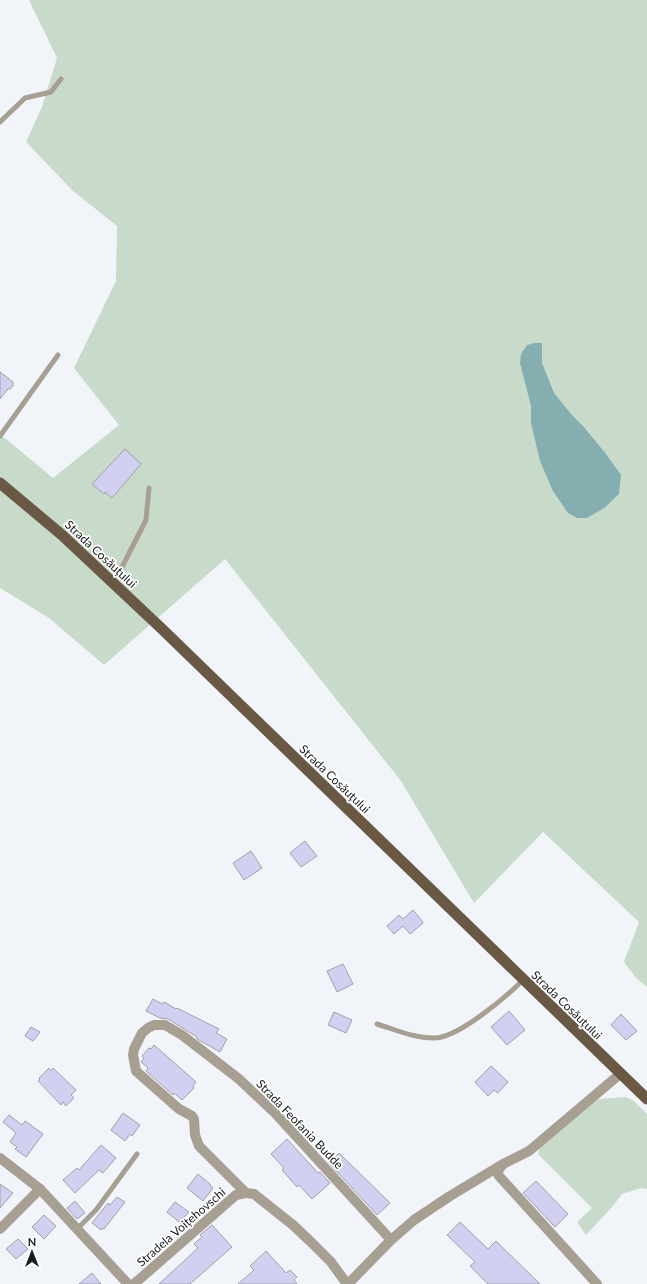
<svg xmlns="http://www.w3.org/2000/svg" width="647" height="1284" font-family="Lato,sans-serif">
<style>
.green{fill:#c8daca}
.water{fill:#84aeaf}
.building{fill:#d2d0f0;stroke:#a1a0a6}
.lines{fill:none;stroke-linecap:round;stroke-linejoin:round}
.service{stroke:#a89f93;stroke-width:5}
.minor{stroke:#a89f93;stroke-width:10}
.primary{stroke:#695944;stroke-width:11}
.labels{text-anchor:middle;dominant-baseline:central;stroke-width:3.5;stroke-linejoin:round;paint-order:stroke}
.street-label{font-size:12px;fill:#18191b;stroke:#fff}
</style>
<rect width="100%" height="100%" fill="#f1f5fa"/>
<path class="green" d="M29,0h618v987l-11,-9 -12,-16 15,-40 -96,-90 -69,71 -73,-122 -176,-222 -121,106 -55,-47 -49,-30v-154l53,44 66,-53 -45,-57 42,-87 1,-55 -44,-35 -47,-49 16,-35 15,-49z
M626,1097l8,4 13,13v75l-6,-1 -19,6 -10,13 -26,28 -9,-13 15,-14 -54,-54 2,-7 58,-48z"/>
<path class="water" d="M535,343h7v20l12,30 17,21 12,12 23,28 15,21 -2,19 -15,14 -17,10h-10l-9,-5 -15,-22 -13,-30 -9,-38v-17l-11,-43 1,-9 6,-9z"/>
<path class="building" d="M0,372l13,10v4l-3,3h-2l-8,10z
M125,449l16,15 -29,34 -7,-6 -1,2 -12,-10z
M305,841l12,15 -16,11 -11,-14z
M251,851l11,17 -18,12 -11,-17z
M413,910l10,12 -1,2 -12,10 -7,-8 -9,8 -7,-8 12,-11 4,4z
M343,964l10,20 -16,8 -10,-21z
M153,999l9,5 2,-2 12,7 1,-1 42,21 -3,4 11,6 -7,13 -23,-13v-2l-29,-18 -8,-1 -14,-7z
M509,1011l16,19 -18,15 -16,-18z
M334,1012l18,8 -6,13 -18,-8z
M621,1014l16,17 -11,9 -15,-15z
M31,1027l9,5 -7,9 -8,-5z
M154,1045l42,37 -3,4 1,2 -12,12 -8,-7 -1,2 -27,-24 2,-3 -7,-6 3,-4 -2,-2 7,-8 2,1z
M491,1066l17,16 -10,11 -4,-3 -6,6 -13,-14z
M49,1068l2,3 2,-3 23,22 -5,5 3,3 -8,8 -3,-4 -2,3 -23,-24 2,-2 -1,-1z
M123,1113l17,12 -8,11 -2,-2 -5,7 -14,-11z
M9,1115l13,10 3,-4 18,13 -17,23 -11,-8 2,-2 -7,-5 6,-9 -13,-11z
M287,1139l31,34 2,-1 10,11 -18,16 -13,-14 -2,2 -15,-17 2,-2 -13,-14z
M101,1145l15,13 -13,15 -4,-3 -24,23 -12,-13 14,-12 2,2z
M339,1153l51,50 -13,12 -48,-52z
M198,1174l13,11 -1,1 3,2 -10,13 -16,-13z
M536,1181l32,33 -13,13 -32,-34z
M0,1184l13,9 -13,15z
M117,1197l8,5 -21,27 -2,-1 -1,2 -9,-7 16,-20 2,2z
M75,1201l10,12 -8,6 -10,-11z
M175,1202l14,10 -10,10 -12,-10z
M44,1215l12,11 -12,13 -12,-12z
M460,1222l28,27 8,-8 44,43h-52l-18,-18 5,-4 -28,-27z
M212,1225l20,22 -42,37h-31l39,-36 -4,-4 8,-7 -2,-2z
M18,1239l10,10 -12,10 -10,-10z
M266,1251l20,22 4,-3 7,7 -3,3 3,4h-59l16,-14 -4,-4z
M92,1273l9,11h-22z"/>
<g class="lines">
<path class="service" d="M0,122l25,-24 26,-6 10,-13
M0,436l58,-81
M111,581l10,-12 25,-49 3,-32
M377,1024c19,6 37,14 57,14 24,0 72,-41 89,-58
M77,1229l19,-19 41,-56"/>
<path class="minor" d="M0,1158l40,31 88,95
M503,1164l-6,8 2,4 98,108
M246,1193l-47,-47 -4,-11 -1,-16 -2,-3 -13,-7 -43,-38 -3,-16 1,-6 8,-16 6,-5 6,-3h11l17,10 57,44 35,33 117,128
M0,1229l40,-40
M134,1284l102,-89 10,-2 8,1 39,31 19,18 19,19 16,22
M348,1284l43,-44 23,-20 36,-24 53,-32 26,-13 91,-77"/>
<path class="primary" d="M0,483l62,52 99,93 486,471"/>
</g>
<g class="labels">
<g class="street-label">
<text transform="translate(101 554) rotate(43)">Strada Cosăuțului</text>
<text transform="translate(335 779) rotate(44)">Strada Cosăuțului</text>
<text transform="translate(567 1005) rotate(44)">Strada Cosăuțului</text>
<text transform="translate(300 1124) rotate(46)">Strada Feofania Budde</text>
<text transform="translate(181 1227) rotate(-41)">Stradela Voițehovschi</text>
</g>
</g>
<g transform="translate(32 1252)" stroke="#ffffff" stroke-width="3" paint-order="stroke">
<path d="M0-3L7 15L0 10L-7 15Z" fill="#18191b"/>
<text y="-6" font-size="11" font-weight="bold" text-anchor="middle" fill="#18191b">N</text>
</g>
</svg>
